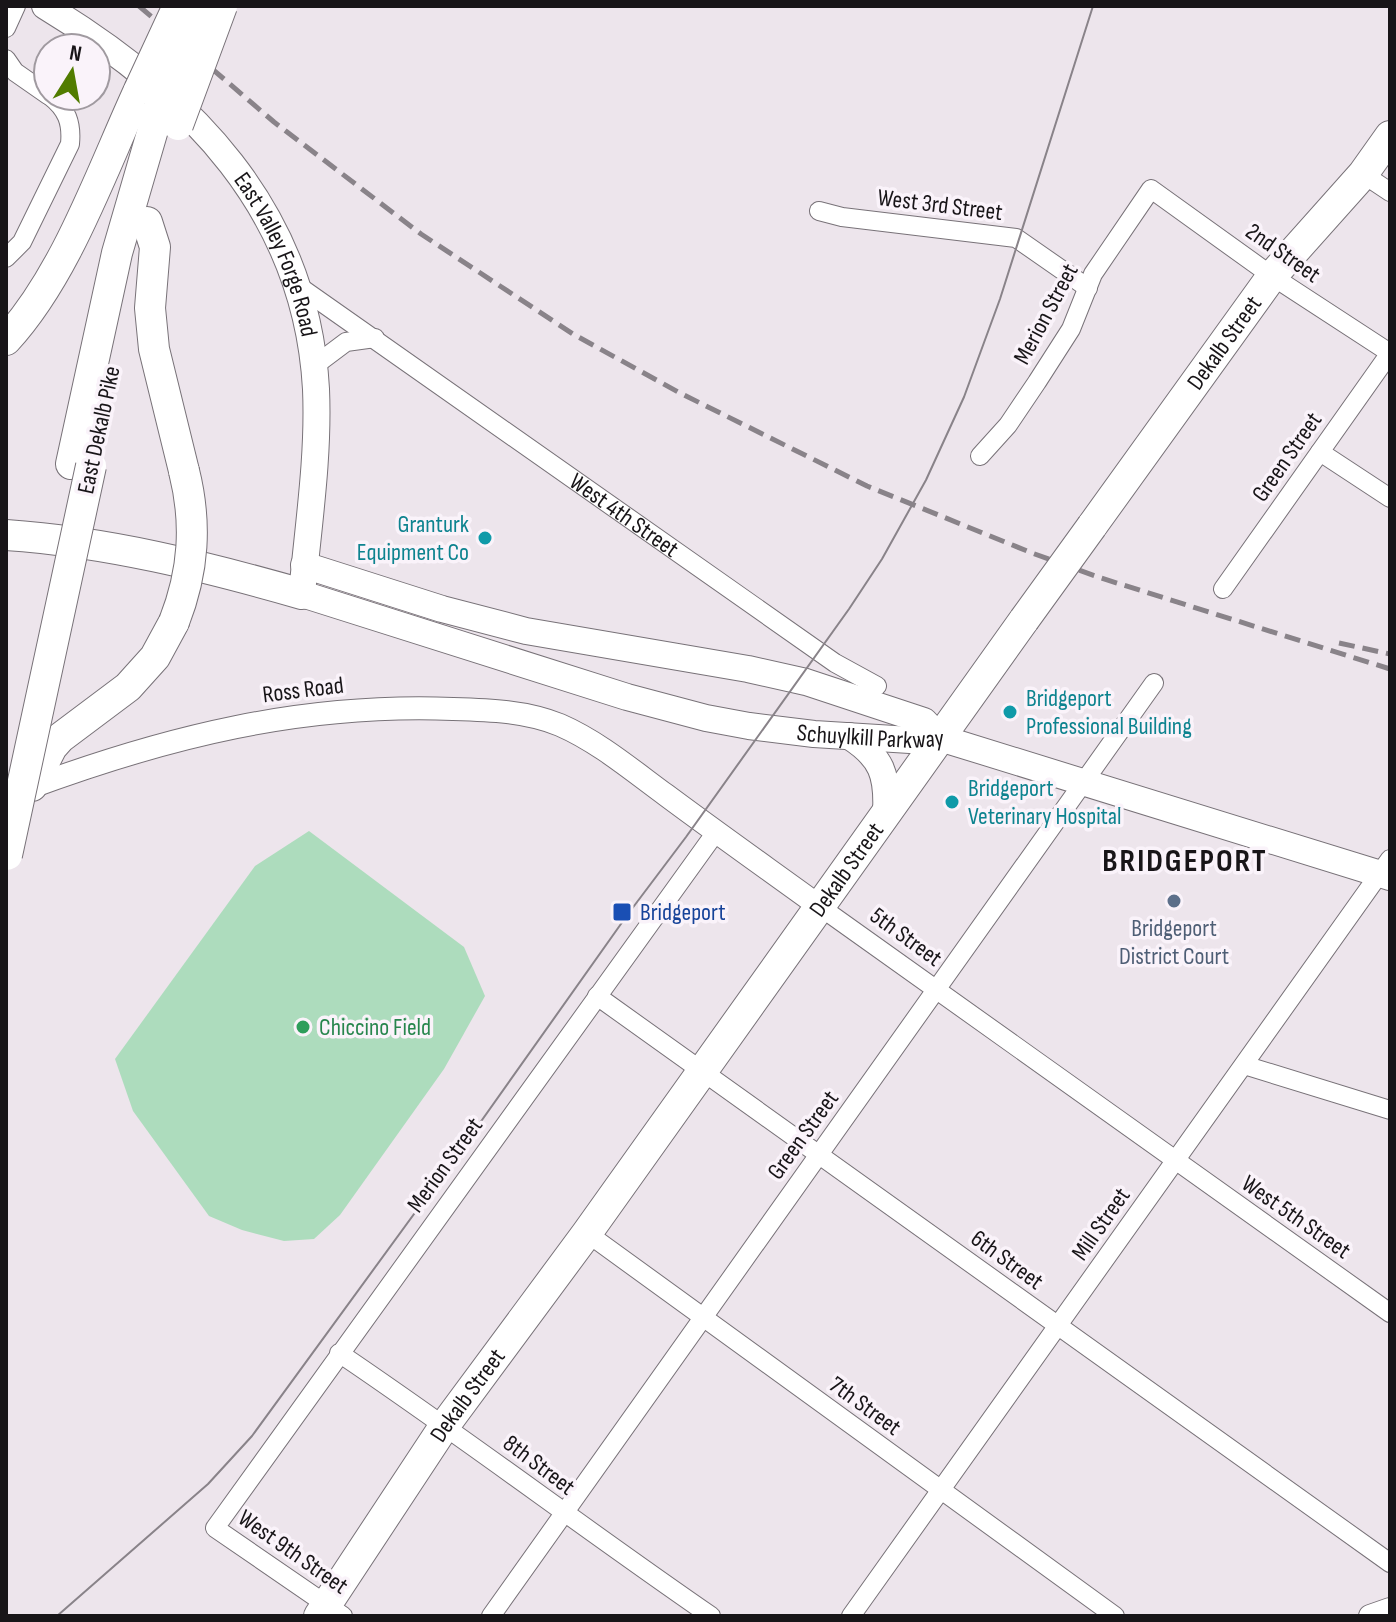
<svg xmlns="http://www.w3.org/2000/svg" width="1396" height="1622" font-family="'Sofia Sans Condensed',sans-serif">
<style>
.green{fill:#addcbd}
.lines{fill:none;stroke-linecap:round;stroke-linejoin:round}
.minor-casing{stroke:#787278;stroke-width:20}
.tertiary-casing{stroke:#787278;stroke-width:24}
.secondary-casing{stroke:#787278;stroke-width:28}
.trunk-casing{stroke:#787278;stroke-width:32}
.minor{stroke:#fff;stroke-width:18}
.tertiary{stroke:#fff;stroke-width:22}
.secondary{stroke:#fff;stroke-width:26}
.trunk{stroke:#fff;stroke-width:30}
.tram{stroke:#898389;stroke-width:2}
.rail{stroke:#898389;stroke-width:5;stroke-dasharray:16 8;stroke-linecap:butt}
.trunk-bridge-casing{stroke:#787278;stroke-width:32;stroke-linecap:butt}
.trunk-bridge{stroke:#fff;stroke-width:30}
.culture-dot{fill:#0f9aa8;stroke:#faf3fa;stroke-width:3}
.service-dot{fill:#5c6f8a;stroke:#faf3fa;stroke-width:3}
.transit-dot{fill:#1a4fb4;stroke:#faf3fa;stroke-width:3}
.leisure-dot{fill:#2e9e5b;stroke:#faf3fa;stroke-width:3}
.labels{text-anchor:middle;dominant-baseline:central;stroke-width:7;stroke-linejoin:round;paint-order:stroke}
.street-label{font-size:24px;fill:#181518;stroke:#faf3fa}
.culture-label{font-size:24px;fill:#0d838f;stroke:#faf3fa;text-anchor:start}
.transit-label{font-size:24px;fill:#164399;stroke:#faf3fa;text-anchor:start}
.service-label{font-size:24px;fill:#4e5e75;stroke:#faf3fa}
.leisure-label{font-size:24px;fill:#27864d;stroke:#faf3fa;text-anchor:start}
.district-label{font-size:32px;font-weight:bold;letter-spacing:2px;fill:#181518;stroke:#faf3fa}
</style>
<rect width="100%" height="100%" fill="#ede5ec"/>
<path class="green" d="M309,831l155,116 21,49 -41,73 -104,146 -26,24 -30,2 -42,-11 -33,-14 -76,-105 -18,-52 140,-193z"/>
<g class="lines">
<g class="minor-casing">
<g id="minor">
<path d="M6,28l10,-22"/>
<path d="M6,59l9,13 33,23"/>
<path d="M1363,174l27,18"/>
<path d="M819,211l23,6 174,21 72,50"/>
<path d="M6,258l16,-16 48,-98c2,-21 -3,-35 -20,-48"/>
<path id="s1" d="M297,285l538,378 42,23"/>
<path d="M314,366l32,-24 29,-4"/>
<path d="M1320,452l70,46"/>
<path d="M980,456l28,-31 29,-43 34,-53 22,-55 58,-85 121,87 118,77"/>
<path d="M1223,589l167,-236"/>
<path d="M819,906l571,407"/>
<path d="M597,996l793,567"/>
<path d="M1244,1065l146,45"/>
<path d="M587,1233l528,383"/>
<path d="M339,1353c126,85 247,177 372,263"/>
<path d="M343,1616l-128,-88 501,-696"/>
<path d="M491,1616l663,-933"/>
<path d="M851,1616l539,-757"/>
</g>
</g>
<g class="tertiary-casing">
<path id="tertiary" d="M26,789c140,-52 276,-86 427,-80 36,1 73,2 107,16 39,17 73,46 106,70 51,38 102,74 153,111
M1370,1616l20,-7"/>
</g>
<g class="secondary-casing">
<g id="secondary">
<path id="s2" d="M45,6c145,88 261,204 271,383 3,68 -8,138 -14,205l325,103 79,21 43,8 65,8 96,6 30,-2 450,139"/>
<path d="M304,565l138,44 84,22 222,38 58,13 118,39 16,17"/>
<path d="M849,736c33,21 39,39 37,77"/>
</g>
</g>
<g class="trunk-casing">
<g id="trunk">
<path d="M147,222l8,25 -5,61 4,41 30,122"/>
<path d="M6,340c60,-65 96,-170 133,-250"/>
<path d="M71,464l46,-211 42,-144"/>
<path id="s3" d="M1092,526l180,-250 91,-102 27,-38"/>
<path d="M6,535c102,7 198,31 296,59"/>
<path d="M32,786l20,-39 8,-9 68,-51 27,-30 19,-35"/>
<path id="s4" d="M319,1616l126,-191 142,-192 437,-613"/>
</g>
</g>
<use href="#minor" class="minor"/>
<use href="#tertiary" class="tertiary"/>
<use href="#secondary" class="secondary"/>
<use href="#trunk" class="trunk"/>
<path class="tram" d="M57,1616l151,-132 44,-48 208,-285 168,-237 58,-77 163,-228 33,-50 44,-79 38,-83 36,-98 93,-293"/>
<path class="rail" d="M139,6l135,116 147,112 152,100 107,59 187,93 165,67 69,25 289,91
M1339,643l51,11"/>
<g class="trunk-bridge-casing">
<path id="trunk-bridge" d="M139,90l39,-84
M159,109l39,-103
M178,125l44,-119
M1024,620l68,-94
M174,622c20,-51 23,-99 10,-151
M7,855l84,-389"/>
</g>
<use href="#trunk-bridge" class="trunk-bridge"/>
</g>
<g class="culture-dot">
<circle cx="485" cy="538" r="8"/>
<circle cx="1010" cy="712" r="8"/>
<circle cx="952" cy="802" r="8"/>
</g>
<circle class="service-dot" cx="1174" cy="901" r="8"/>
<rect class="transit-dot" x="612" y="902" width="20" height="20" rx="4"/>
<circle class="leisure-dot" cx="303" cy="1027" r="8"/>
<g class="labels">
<g class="street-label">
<text transform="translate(940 205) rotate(7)">West 3rd Street</text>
<text transform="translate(1283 253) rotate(35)">2nd Street</text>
<text stroke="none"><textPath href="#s2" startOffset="348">East Valley Forge Road</textPath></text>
<text transform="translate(1046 314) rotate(-62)">Merion Street</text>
<text stroke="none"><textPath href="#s3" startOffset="226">Dekalb Street</textPath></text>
<text transform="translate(99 430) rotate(-78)">East Dekalb Pike</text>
<text transform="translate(1287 457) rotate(-55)">Green Street</text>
<text stroke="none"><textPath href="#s1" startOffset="400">West 4th Street</textPath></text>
<text transform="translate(303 690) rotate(-7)">Ross Road</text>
<text stroke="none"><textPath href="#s2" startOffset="1284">Schuylkill Parkway</textPath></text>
<text stroke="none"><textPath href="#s4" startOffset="914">Dekalb Street</textPath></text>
<text transform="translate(906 937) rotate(36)">5th Street</text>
<text transform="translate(803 1135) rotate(-54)">Green Street</text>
<text transform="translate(445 1165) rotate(-54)">Merion Street</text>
<text transform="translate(1296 1217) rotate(35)">West 5th Street</text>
<text transform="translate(1101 1224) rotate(-55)">Mill Street</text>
<text transform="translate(1007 1260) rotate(36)">6th Street</text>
<text stroke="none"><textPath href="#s4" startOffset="266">Dekalb Street</textPath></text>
<text transform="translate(865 1406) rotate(36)">7th Street</text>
<text transform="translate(539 1465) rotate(37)">8th Street</text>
<text transform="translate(293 1552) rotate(35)">West 9th Street</text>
</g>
<g class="culture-label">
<text x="469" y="524" text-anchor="end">Granturk<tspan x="469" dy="28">Equipment Co</tspan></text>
<text x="1026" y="698">Bridgeport<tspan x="1026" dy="28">Professional Building</tspan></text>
<text x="968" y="788">Bridgeport<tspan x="968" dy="28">Veterinary Hospital</tspan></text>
</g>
<g class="transit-label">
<text x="640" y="912">Bridgeport</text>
</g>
<g class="service-label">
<text x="1174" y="928">Bridgeport<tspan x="1174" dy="28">District Court</tspan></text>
</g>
<g class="leisure-label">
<text x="319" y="1027">Chiccino Field</text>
</g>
<g class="district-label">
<text x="1185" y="861">BRIDGEPORT</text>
</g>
</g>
<rect width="1396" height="1622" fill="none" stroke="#181518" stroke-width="16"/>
<g transform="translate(72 72) rotate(11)"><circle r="38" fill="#faf3fa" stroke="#a09aa0" stroke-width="2"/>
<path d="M0-6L14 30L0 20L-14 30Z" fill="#517c00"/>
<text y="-12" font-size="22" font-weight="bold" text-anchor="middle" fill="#181518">N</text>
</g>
</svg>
